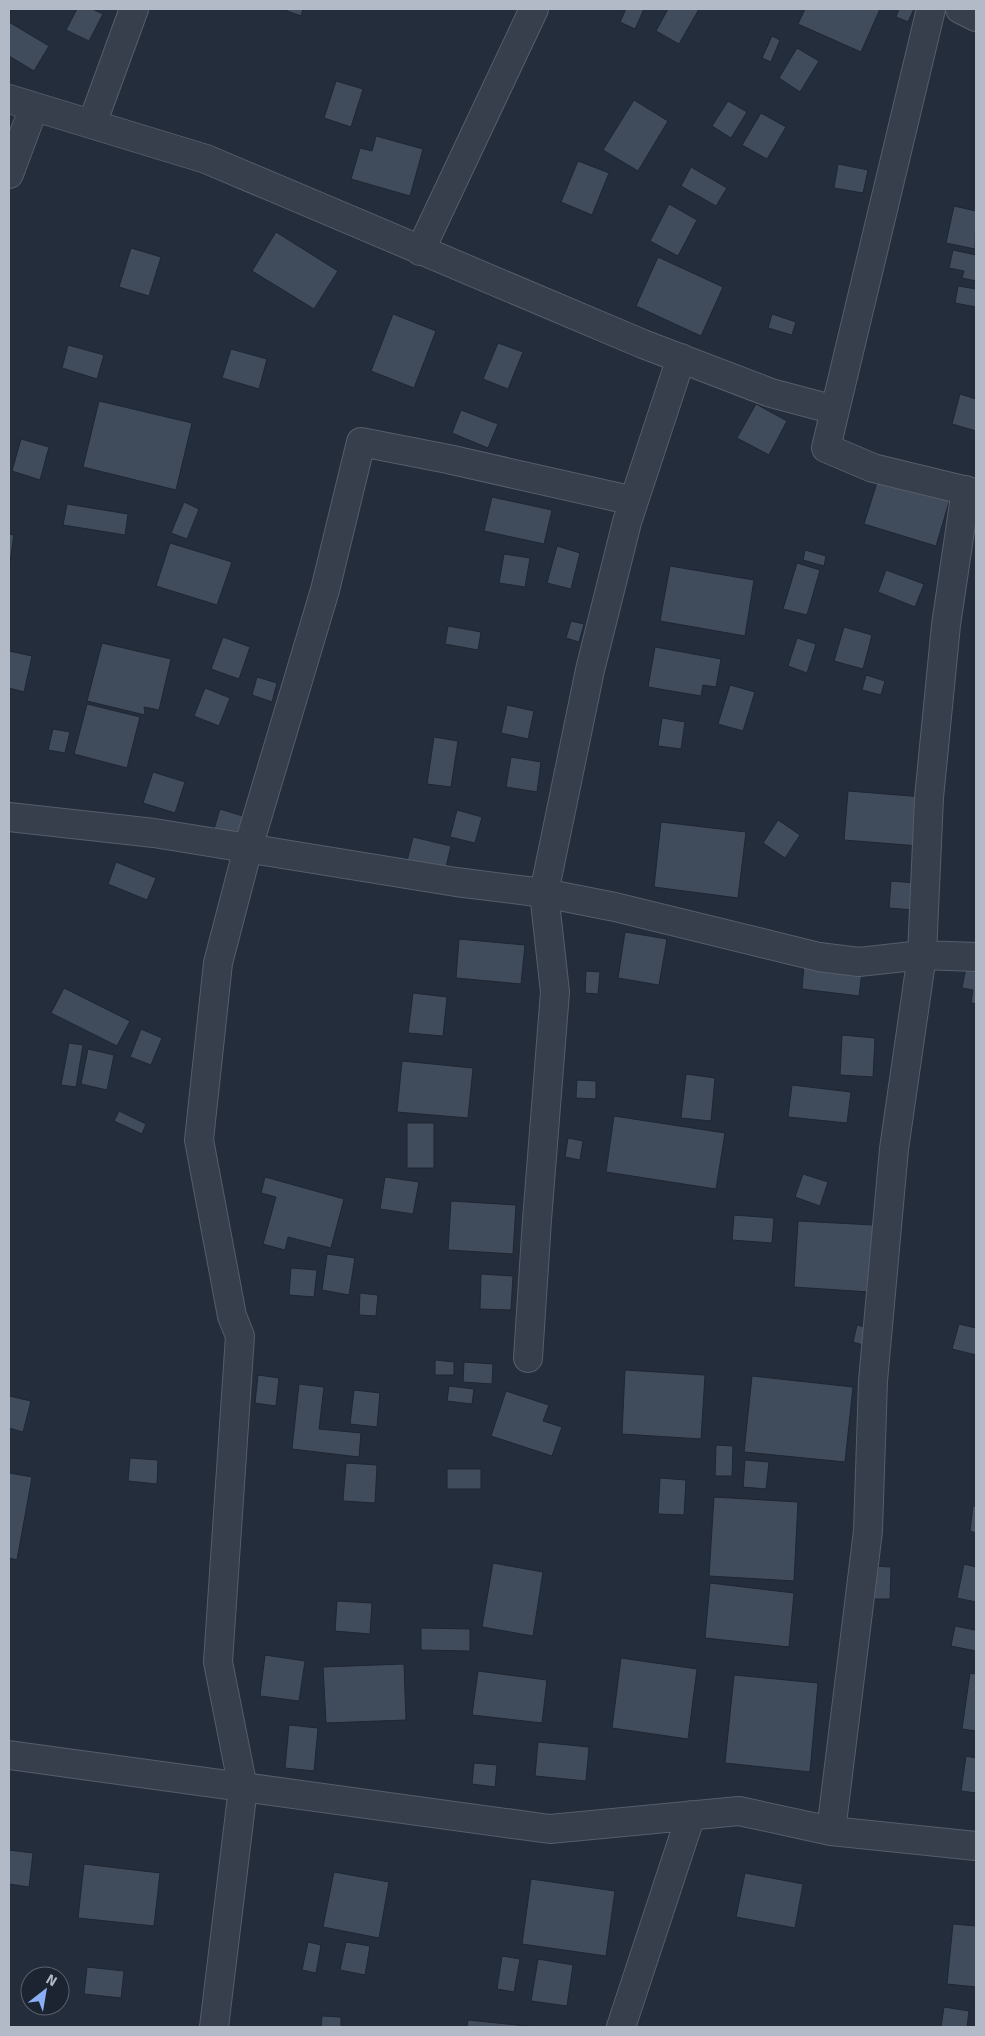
<svg xmlns="http://www.w3.org/2000/svg" width="985" height="2036" font-family="Signika,sans-serif">
<style>
.building{fill:#404b5b;stroke:#1f2633}
.lines{fill:none;stroke-linecap:round;stroke-linejoin:round}
.minor-casing{stroke:#565d6a;stroke-width:30}
.minor{stroke:#383f4c;stroke-width:28}
</style>
<rect width="100%" height="100%" fill="#242d3c"/>
<path class="building" d="M77,9h15l11,5 -14,27 -23,-11z
M282,9h21l-2,7z
M626,9h18l-9,20 -15,-7z
M668,9h31l-20,35 -23,-13z
M805,9h75l-19,43 -63,-28z
M899,9h15l-6,13 -12,-5z
M9,22l40,24 -15,25 -25,-15z
M772,36l8,4 -9,22 -9,-4z
M797,48l22,13 -19,31 -21,-14z
M336,81l27,8 -12,38 -27,-9z
M634,100l34,21 -30,50 -35,-21z
M728,101l19,11 -16,26 -19,-12z
M761,113l25,14 -19,32 -25,-14z
M376,136l47,13 -13,47 -59,-17 9,-31 12,3z
M578,161l31,12 -17,42 -31,-13z
M838,164l30,6 -5,23 -29,-5z
M691,167l36,21 -11,18 -35,-20z
M669,204l28,16 -19,36 -28,-15z
M954,206l22,5 -1,38 -29,-6z
M276,232l62,39 -24,38 -62,-38z
M131,248l30,9 -12,39 -30,-9z
M953,250l23,5v26l-14,-3 2,-7 -15,-3z
M658,257l65,30 -22,49 -65,-30z
M958,286l18,3v18l-21,-4z
M393,314l43,17 -22,57 -43,-17z
M772,314l24,8 -4,13 -24,-7z
M498,343l25,9 -15,37 -25,-10z
M68,345l36,10 -7,24 -35,-11z
M231,349l36,10 -8,30 -37,-11z
M960,394l16,5v32l-24,-7z
M99,401l93,22 -16,67 -93,-23z
M756,404l31,17 -18,34 -32,-17z
M461,410l37,14 -10,24 -36,-15z
M21,439l28,8 -9,33 -28,-9z
M879,476l71,23 -14,47 -72,-22z
M492,497l60,13 -8,34 -60,-13z
M184,502l15,7 -12,30 -16,-6z
M67,504l61,10 -3,21 -62,-10z
M9,534l5,1 -5,34z
M170,543l62,19 -15,43 -61,-19z
M557,546l23,7 -9,36 -24,-6z
M805,550l21,6 -2,10 -21,-6z
M504,554l26,4 -5,29 -26,-4z
M797,563l23,7 -13,45 -24,-6z
M670,566l84,14 -9,56 -85,-15z
M886,570l38,14 -9,23 -37,-15z
M571,621l13,3 -5,18 -13,-4z
M448,626l33,6 -3,18 -33,-6z
M844,627l28,8 -9,34 -29,-8z
M223,637l27,10 -11,32 -28,-10z
M797,638l19,6 -9,29 -19,-7z
M102,643l69,16 -12,51 -15,-3 1,8 -58,-14z
M655,647l66,12 -5,28 -13,-2 -2,11 -53,-9z
M9,651l23,5 -8,36 -15,-4z
M866,675l19,6 -4,14 -19,-5z
M257,677l20,6 -5,19 -20,-7z
M730,685l25,7 -12,39 -25,-7z
M205,688l25,10 -11,28 -25,-10z
M87,704l53,13 -13,51 -53,-14z
M507,705l27,6 -6,28 -27,-6z
M662,718l23,4 -4,27 -23,-3z
M53,729l17,3 -5,21 -17,-3z
M434,737l24,4 -7,46 -24,-3z
M511,757l30,5 -4,30 -31,-5z
M153,772l32,10 -10,31 -32,-10z
M848,791l75,6 -4,49 -75,-6z
M220,809l26,8 -7,20 -25,-8z
M457,810l25,7 -7,26 -25,-6z
M778,820l22,15 -15,23 -22,-15z
M661,822l85,10 -8,66 -84,-11z
M413,837l38,9 -6,25 -38,-10z
M116,862l40,16 -9,22 -39,-16z
M891,881l24,2 -2,27 -24,-2z
M625,932l42,7 -8,46 -41,-7z
M459,939l66,6 -4,39 -65,-6z
M804,965l58,7 -3,24 -57,-7z
M966,967l10,2v35l-5,-1 2,-13 -11,-2z
M586,971l14,1 -2,22 -13,-1z
M64,988l66,33 -13,25 -66,-33z
M413,993l34,4 -4,39 -35,-3z
M141,1029l21,9 -11,27 -21,-8z
M842,1035l33,3 -2,39 -33,-2z
M69,1043l14,2 -7,42 -15,-2z
M88,1049l26,6 -7,35 -26,-6z
M402,1061l71,7 -5,50 -71,-6z
M686,1074l29,4 -4,43 -30,-3z
M577,1080l19,1v18l-20,-1z
M792,1085l59,7 -4,31 -59,-6z
M119,1111l27,13 -4,10 -28,-13z
M614,1116l111,17 -9,56 -110,-17z
M407,1123h27v45h-27z
M568,1138l15,3 -3,19 -15,-3z
M803,1174l25,8 -8,24 -25,-9z
M265,1177l79,22 -13,49 -43,-11 -3,13 -22,-6 13,-47 -15,-4z
M385,1177l34,5 -6,32 -33,-5z
M451,1201l65,4 -3,49 -65,-4z
M734,1215l40,3 -2,25 -40,-3z
M798,1221l75,4 -4,67 -75,-5z
M327,1254l28,4 -6,37 -27,-5z
M291,1268l26,2 -3,27 -25,-2z
M481,1274l32,2 -2,34 -31,-1z
M360,1293l18,2 -2,21 -17,-1z
M959,1324l17,4v27l-24,-6z
M857,1325l17,4 -4,18 -17,-5z
M435,1360l19,2v13h-19z
M464,1362l29,2 -1,20 -29,-2z
M625,1370l80,5 -4,64 -79,-5z
M258,1375l21,3 -3,28 -21,-3z
M752,1376l101,11 -8,75 -101,-10z
M299,1384l25,3 -5,42 42,4 -2,24 -67,-8z
M449,1386l25,3 -2,15 -25,-3z
M354,1390l26,3 -3,34 -27,-3z
M506,1391l43,14 -6,16 19,6 -10,29 -61,-20z
M9,1396l22,5 -8,31 -14,-4z
M716,1445l17,1 -1,30h-17z
M130,1458l28,2 -1,24 -29,-3z
M745,1460l24,2 -3,27 -23,-2z
M346,1463l31,2 -2,38 -32,-2z
M447,1469h34v20h-34z
M9,1473l23,4 -15,83 -8,-2z
M660,1478l26,2 -2,35 -26,-1z
M714,1497l84,5 -4,79 -85,-5z
M973,1506h3v27l-6,-2z
M493,1563l50,9 -10,64 -51,-9z
M964,1564l12,3v35l-19,-4z
M873,1566l18,1 -1,32h-18z
M710,1583l84,10 -5,54 -84,-9z
M337,1601l35,2 -2,31 -35,-3z
M976,1625v26l-25,-5 4,-20 20,4z
M421,1628l49,1v22l-49,-1z
M265,1655l40,6 -6,40 -39,-5z
M621,1658l76,11 -9,70 -76,-11z
M404,1664l2,56 -80,3 -3,-56z
M478,1671l69,9 -5,43 -70,-8z
M970,1673l6,1v57l-14,-2z
M734,1675l84,8 -8,89 -85,-9z
M289,1725l29,3 -4,43 -29,-3z
M538,1742l51,5 -3,34 -51,-5z
M966,1756l10,2v35l-15,-2z
M474,1763l23,2 -2,22 -23,-3z
M9,1850l24,3 -4,34 -20,-3z
M84,1864l76,9 -6,53 -76,-8z
M334,1872l55,10 -10,56 -56,-11z
M745,1873l58,11 -8,44 -59,-11z
M531,1879l84,12 -9,65 -84,-12z
M953,1924l23,2v61l-29,-3z
M308,1942l13,3 -5,28 -14,-3z
M346,1942l24,4 -5,29 -25,-5z
M502,1956l18,3 -6,33 -17,-3z
M538,1959l35,6 -6,41 -36,-5z
M87,1967l37,4 -3,27 -37,-4z
M944,2007l25,4 -2,16h-26z
M322,2016l19,1v10h-20z
M468,2020l68,7h-69z"/>
<g class="lines">
<g class="minor-casing">
<path id="minor" d="M960,9l16,8
M9,99l197,60 437,185 128,49 64,17 -9,38 47,20 103,25
M92,124l42,-115
M9,174l25,-67
M420,251l114,-242
M835,410l96,-401
M9,817l145,16 302,49 88,11 71,14 204,50 40,5 63,-7 54,2
M528,1358l9,-138 18,-228 -11,-99 46,-223 37,-148 54,-164
M9,1755l541,74 189,-18 92,20 145,15
M831,1831l37,-300 5,-150 21,-232 28,-194 7,-157 17,-173 20,-135
M214,2027l29,-239 -25,-126 22,-326 -8,-20 -33,-176 19,-177 30,-115 77,-258 36,-148 87,17 186,42
M621,2027l70,-212"/>
</g>
<use href="#minor" class="minor"/>
</g>
<rect width="985" height="2036" fill="none" stroke="#b3bac7" stroke-width="20"/>
<g transform="translate(45 1991) rotate(31)"><circle r="24" fill="#1d2431" stroke="#59606d"/>
<path d="M0-4L9 19L0 12L-9 19Z" fill="#8baef4"/>
<text y="-8" font-size="14" font-weight="bold" text-anchor="middle" fill="#b3bac7">N</text>
</g>
</svg>
